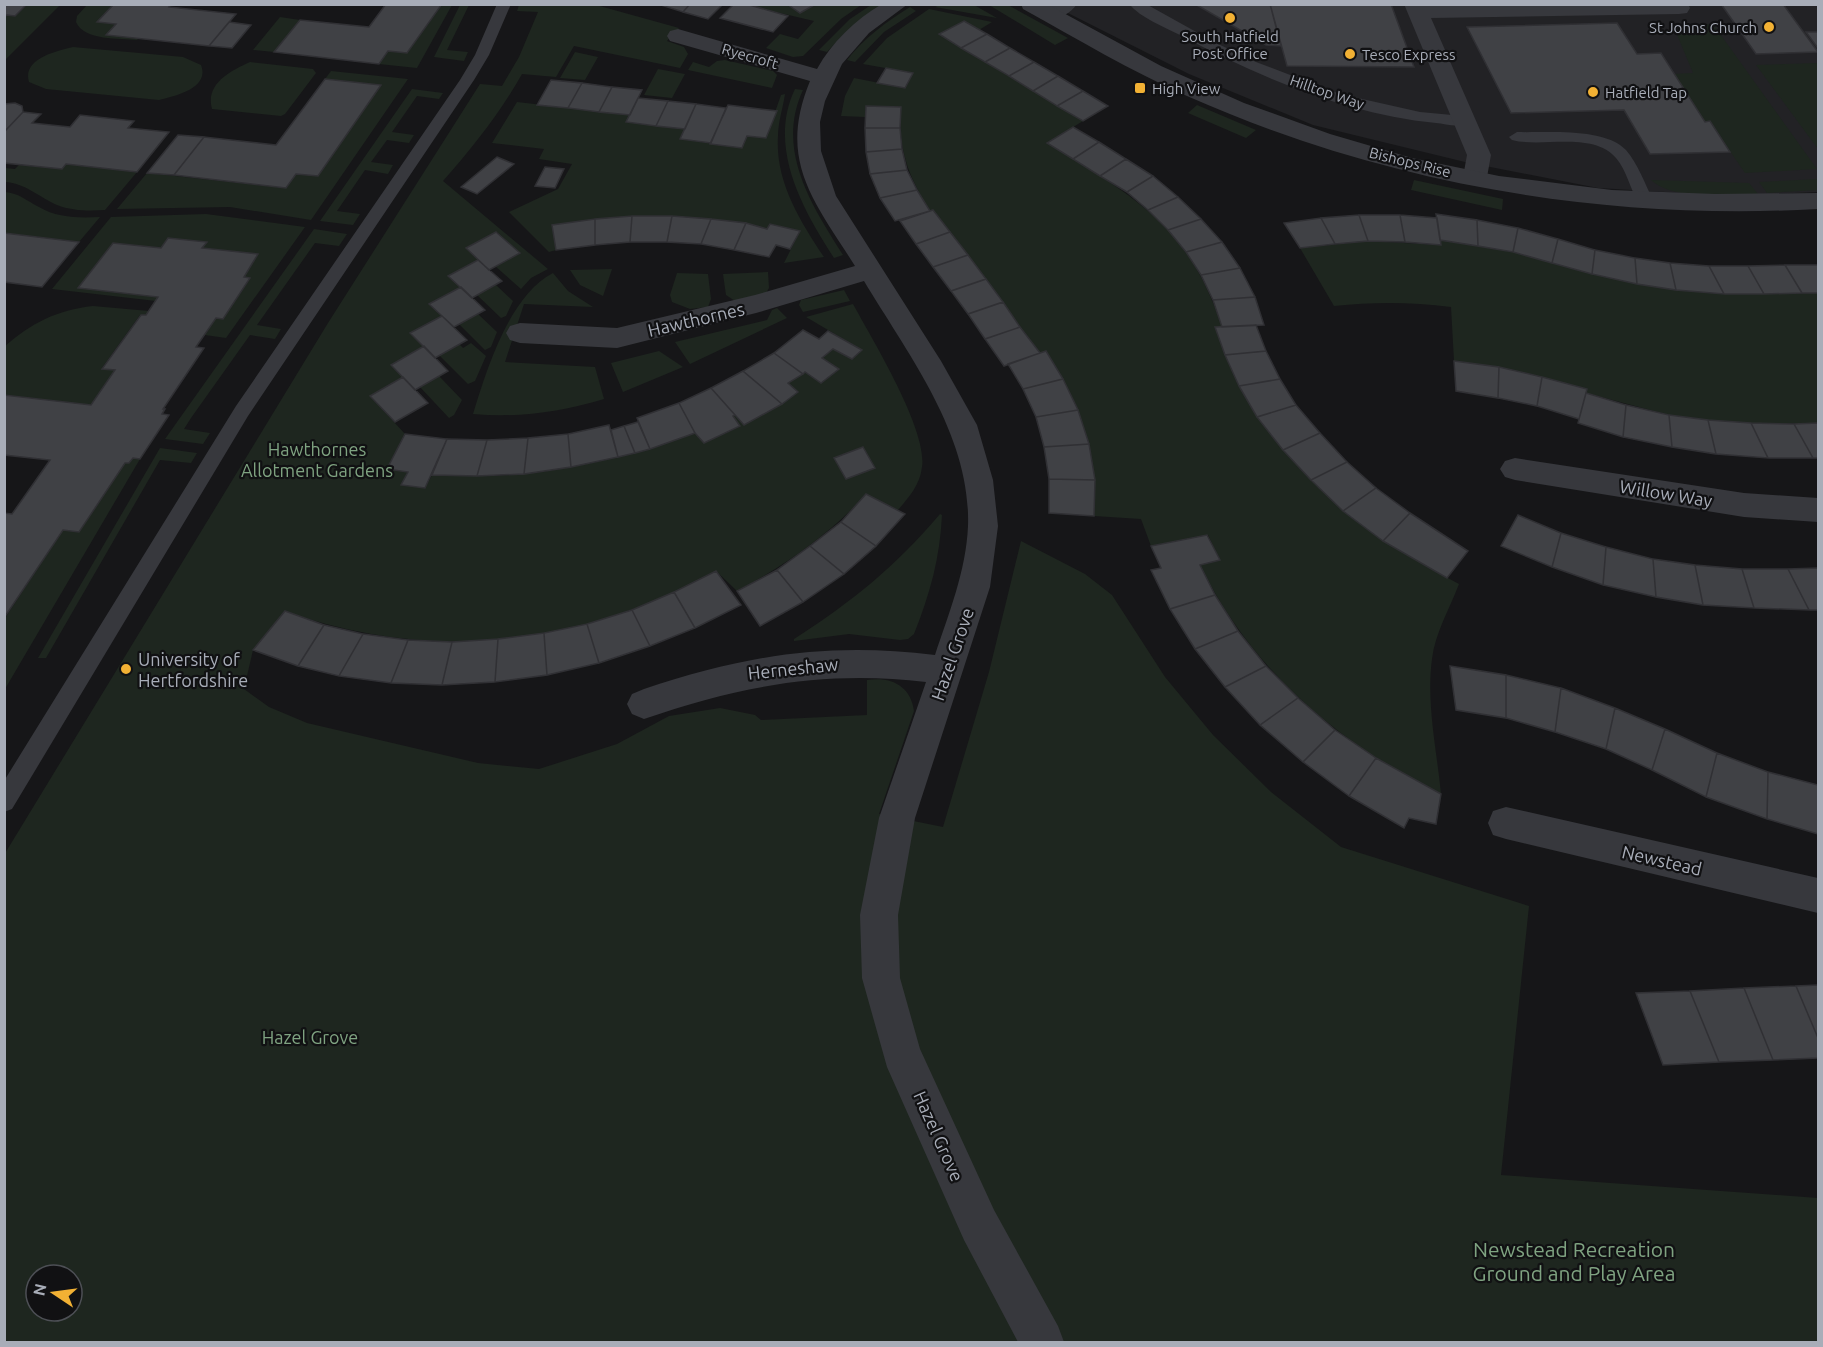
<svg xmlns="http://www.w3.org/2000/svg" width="1823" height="1347" font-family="Ubuntu,sans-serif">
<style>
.built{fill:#222225}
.green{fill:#1e261f;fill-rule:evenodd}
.building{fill:#404145;stroke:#303034;stroke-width:1.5}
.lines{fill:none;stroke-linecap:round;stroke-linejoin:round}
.service{fill:#37383d;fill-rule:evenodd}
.minor{fill:#37383d;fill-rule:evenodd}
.tertiary{fill:#37383d;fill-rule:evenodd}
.poi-dot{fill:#f2b134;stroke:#111113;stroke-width:2}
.labels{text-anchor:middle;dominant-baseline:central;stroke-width:4.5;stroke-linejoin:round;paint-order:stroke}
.far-poi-label{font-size:15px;fill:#a8adb8;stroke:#111113;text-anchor:start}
.far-street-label{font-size:15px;fill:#a8adb8;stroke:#111113}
.street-label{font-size:18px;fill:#a8adb8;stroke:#111113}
.park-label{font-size:18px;fill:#7fa381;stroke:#111113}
.poi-label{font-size:18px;fill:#a8adb8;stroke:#111113;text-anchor:start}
.near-park-label{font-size:21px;fill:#7fa381;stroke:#111113}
</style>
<rect width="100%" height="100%" fill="#161618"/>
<path class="built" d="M1052,5h766v187l-87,4 -133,-8 -133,-26 -152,-37 -124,-51z"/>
<path class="green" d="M27,5h33l-55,55v-43l2,-2 8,1z
M87,5h27l2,19 -9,10 32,4 -2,2c-17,-2 -53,1 -61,-18l1,-6z
M442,5h10l-35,63 -38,-4 9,-13 19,2z
M460,5h9l-22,45 21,2 -4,9 -30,-4z
M519,5h77l83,23 -12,13 17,6 4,7 -8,14 -106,-22 -18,31 -34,-3c-22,39 -49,73 -79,107l105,88 -17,9 -10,11 -26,-23 25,-13 -23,-21 -31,16 12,12 -30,16 13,11 -19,29 -31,17 13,13 -33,19 12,12 -33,19 35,38 -18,35 21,3 -6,13 23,3 7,-13c30,1 62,2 92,-1 59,-6 116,-22 171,-41l9,10 35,-16 -6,-11 2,-1 9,10 54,-33 -10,-9 17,-11 16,11 17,-14 -16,-11 11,-9 19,10 10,-9 -56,-33 47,-13c19,35 75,126 69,163 -2,18 -13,30 -24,43l-32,-15c-38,40 -80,70 -129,96l-21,-20c-27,14 -54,28 -83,38 -111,43 -236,43 -348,2l-32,39 -9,39 25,18 38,16 171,40 61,6 78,-25 52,-28 51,-8 35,7 6,5 106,-5v-35c24,-4 44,6 47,31l-35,103 64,13 46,-155 32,-131 64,33 27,21 53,82 48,58 58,57 70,55 188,59 -28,269 317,23v144h-1813l-1,-487 324,-532 152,-239 22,2 17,-29 19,-45 -21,-1zM36,1275h36v36h-36z
M746,5h41l13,7 16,-7h45l-20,14 -38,37 -10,1 -27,-9 14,-14 18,5 16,-18z
M871,5h12l-41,31 -15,16 -8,-2 31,-31z
M940,5h34l23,13 -62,-11z
M989,5h19l60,33 -13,7z
M910,7l6,4 -32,21 -29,30 -8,-2c17,-22 39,-38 63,-53z
M929,9l63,13 -13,8 -15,-9 -25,13 144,87 -36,22c87,54 141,81 175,184l-6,1c41,122 132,198 243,256 -9,24 -24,49 -27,75 -6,44 5,92 9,135 -103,-50 -190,-125 -241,-229l20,-5 -12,-25 -57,11 -10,-27 -47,-3c2,-63 -15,-112 -48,-165l-6,2 -106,-142h-4c-22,-36 -32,-61 -29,-104l-35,-1 -1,11 -24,-1 4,-20 9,-18 51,10 8,-15 -50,-9 24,-26z
M280,17l20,3 -26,32 -21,-2z
M1713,24l104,145 -72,4 -35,-51h-5l-31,-48 19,-1 -20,-48z
M73,47l110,10 18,8c9,23 -25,31 -42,35l-113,-11 -17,-7c-7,-23 27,-31 44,-35z
M575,52l23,5 -13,23 -25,-2z
M725,60l48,11 4,4 -5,13 -84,-18 5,-8 16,5 8,-6z
M250,62l63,7 3,4 -31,41 -4,2 -69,-7c-7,-25 18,-38 38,-47z
M1818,63v86l-62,-84z
M658,69l27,5 -13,24 -28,-3z
M331,71l77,8 -97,141 -81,-13 -113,2 30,-36 138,15 11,-14 84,-89 -55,-6z
M412,89l31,4 -4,6 -22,-3 -25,36 22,3 -5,8 -22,-3 -16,22 22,3 -5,9 -23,-4 -28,41 23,3 -7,11 -33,-4z
M795,89l8,1c-28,60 9,116 40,165l-9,3c-31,-48 -67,-111 -39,-169z
M785,94c-2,14 -7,28 -7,42 -3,45 22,85 46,121l-40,6 16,-32 -30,-7 -3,5c-71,-18 -142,-13 -215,-4l4,25 -7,2 -40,-40 49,-23 14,-25 -33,-5 5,-10 -52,-6 25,-41 113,13 -4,7 59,7 -4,10 61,9 5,-12 19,2 15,-43z
M1197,105l59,25 -10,8 -58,-25z
M66,164l71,8 -32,38c-16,1 -33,1 -48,-5 -18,-8 -32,-22 -52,-23v-14l10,1 4,-4 43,4z
M1818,179v11l-51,3 -8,-11z
M1414,180l89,19 -1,11 -91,-20z
M1651,180l98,3 9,11c-30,1 -84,7 -107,-14z
M5,192c14,1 22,9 34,15 18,11 40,11 61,10l-21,25 -74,-9z
M206,214l99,13 -79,111 -21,-3 11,-17 7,1 27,-40 -6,-2 14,-23 -56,-6 4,-6 -38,-4 -7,10 -82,40 79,9 -2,4 -104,-12 59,-72z
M314,229l33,5 -8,12 -24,-3 -58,82 24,4 -6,10 -25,-4 -59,83 -7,11 26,4 -7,11 -38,-5z
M1440,240l73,12 79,22 84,16 48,4 94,-1v130h-67l-43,-3 -39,-5 -83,-22v-4c-44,-12 -87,-22 -132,-28l-3,-54c-40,-5 -77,-5 -117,-1l-34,-58 68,-7 72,4z
M612,269l-9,27 -23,-11 -10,-15z
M768,272l1,16 -3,5 -31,8 -9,-6 -3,-21z
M553,273l15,18 25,16 -69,-3 -19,58 90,5 9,32c-44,13 -85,19 -131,15 14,-45 36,-118 80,-141z
M677,273l31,1 3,25 -3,8 -18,2 -18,-7 -2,-7z
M496,285l17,16 -7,15 -5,2 -24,-23z
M844,290l6,11 -47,11 -4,-7 2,-5z
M93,306l56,5 -3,4h-6l-38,53 13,2 -24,35 -86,-10 -1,-48c27,-24 53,-37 89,-41z
M777,308l10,10 -97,46 -15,-22 92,-22 5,-10z
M478,314l19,18 -6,15 -6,3 -26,-26z
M471,343l15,13 -11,25 -7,3 -29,-29 20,-11 4,4z
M659,351l24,16 -60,25 -12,-29z
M439,376l23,24 -8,15 -5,3 -29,-31z
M160,448l37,5 -6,10 -31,-3 -114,198h-8z
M133,458l7,1 -135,230v-71l58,-88 62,-67h4z
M940,514l2,1c-2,43 -12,79 -28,119l-6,5 -8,1 -51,-6 -55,7v-2c59,-38 101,-72 146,-125z"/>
<path class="building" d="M4,4h23l-12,12 -8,-1 -3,2z
M114,4h57l-2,3 67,7 -27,32 -103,-11 10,-11 -19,-2z
M386,4h56l-35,49 -19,-2 -9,13 -105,-12 26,-32 69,7z
M658,4h32l-7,8z
M690,4h33l-15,15 -25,-7z
M734,4h12l42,12 -15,16 -53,-14z
M787,4h29l-16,9z
M1195,4h75l11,42 -15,-1z
M1270,4h121l23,63 -127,-1z
M1721,4h62l35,48 -62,2z
M964,21l23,13 -26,14 -22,-14z
M229,22l22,3 -19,23 -23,-2z
M1617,23l20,31 24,-1 44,69 5,-1 20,31 -80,2 -26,-44 -113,3 -44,-86z
M1806,32h12v15h-1z
M987,34l23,14 -25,14 -24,-14z
M1010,48l24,14 -25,14 -24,-14z
M1034,62l24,14 -25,15 -24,-15z
M886,68l27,5 -8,15 -28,-5z
M1058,76l25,15 -26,15 -24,-15z
M325,79l56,6 -63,91 -22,-2 -10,14 -112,-13 30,-38 72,8z
M551,80l31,3 -14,25 -31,-3z
M582,83l30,4 -13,25 -31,-4z
M612,87l30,3 -12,25 -31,-3z
M1083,91l25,15 -25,15 -26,-15z
M638,98l30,3 -12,25 -30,-4z
M668,101l28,3 -11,25 -29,-3z
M15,103l7,3 1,6 -19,20v-28z
M696,104l30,4 -15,35 -31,-4z
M728,105l49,6 -11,27 -19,-2 -5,12 -32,-4z
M866,106l35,1 -1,21h-35z
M23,112l18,2 -9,9 38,4 10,-12 54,6 -6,7 41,4 -32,40 -71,-8 -4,5 -58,-6v-31z
M1073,127l26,15 -26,17 -26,-16z
M865,128h35l2,21 -36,3z
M178,135l26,2 -30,38 -27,-2z
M1099,142l27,17 -26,17 -27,-17z
M902,149l5,21 -37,4 -4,-22z
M497,157l17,7 -37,30 -16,-7z
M1126,159l27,17 -26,16 -27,-16z
M545,167l19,2 -9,19 -20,-2z
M907,170l10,20 -37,8 -10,-24z
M1153,176l25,21 -30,13 -21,-18z
M917,190l13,21 -35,10 -15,-23z
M1178,197l23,22 -33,11 -20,-20z
M933,210l17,22 -34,12 -16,-23z
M1436,214l41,6 1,26 -38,-6z
M1359,215l9,26 -33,3 -14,-26z
M1359,215h41l5,27 -37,-1z
M1400,215l37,3 4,27 -36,-3z
M632,216l-2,26 -35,3v-26z
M632,216h40l-5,26h-37z
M672,216l39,3 -10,25 -34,-2z
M1321,218l14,26 -35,4 -16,-25z
M595,219v26l-39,5 -4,-25z
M711,219l35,4 -12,27 -33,-6z
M1201,219l21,23 -36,10 -18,-22z
M1477,220l41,8 -5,24 -35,-6z
M746,223l21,6 3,-5 30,7 -10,18 -14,-4 -7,12 -35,-7z
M1518,228l40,11 -6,24 -39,-11z
M496,232l24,21 -31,17 -23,-22z
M950,232l18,23 -35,12 -17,-23z
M4,233l75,9 -37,45 -38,-5z
M168,238l39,4 -5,6 56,6 -14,23 6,1 -27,41 -7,-1 -20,29 8,1 -41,61h2l-3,5 7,1 -29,44 -7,-1 -4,5h-4l-46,69 -16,-2 -59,88v-105l8,1 38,-54 -46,-5v-60l87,10 24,-35 -13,-1 39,-54h5l12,-18 -80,-9 35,-45 48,5z
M1558,239l37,11 -3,24 -40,-11z
M1222,242l18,26 -39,7 -15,-23z
M1595,250l40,8 2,26 -45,-10z
M968,255l18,24 -35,12 -18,-24z
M1635,258l35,5 6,27 -39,-6z
M478,260l24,21 -30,17 -24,-22z
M1670,263l39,3 15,28 -48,-4z
M1785,265h33v28h-16z
M1785,265l17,28 -38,1 -16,-28z
M1709,266h39l16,28h-40z
M1240,268l15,29 -42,3 -12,-25z
M986,279l17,23 -35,12 -17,-23z
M461,287l24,23 -31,17 -25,-23z
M1255,297l9,28 -42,2 -9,-27z
M1003,302l17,25 -35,12 -17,-25z
M442,316l25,24 -32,18 -25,-25z
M1256,325l10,26 -41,4 -10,-28z
M1020,327l20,26 -36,13 -19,-27z
M803,330l16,9 9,-8 34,19 -10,9 -19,-10 -11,9 17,11 -18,14 -16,-11 -2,2 -29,-21z
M424,346l24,25 -33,19 -24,-25z
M1046,351l17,28 -40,10 -15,-25z
M1266,351l14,28 -41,7 -14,-31z
M774,353l29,21 -15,9 10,9 -16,12 -39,-33z
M1454,361l45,6 -1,31 -42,-7z
M1499,367l43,10 -5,29 -39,-8z
M743,371l39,33 -38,21 -33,-37z
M403,377l25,26 -33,19 -25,-26z
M1542,377l45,12 -8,30 -42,-13z
M1063,379l15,31 -42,7 -13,-28z
M1280,379l16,26 -39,12 -18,-31z
M711,388l24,27 -2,1 7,10 -36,17 -9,-10 -16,-30z
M1586,393l40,12 -3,32 -45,-14z
M679,403l16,30 -45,16 -13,-31z
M1296,405l24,28 -37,17 -26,-33z
M1626,405l43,10 3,32 -49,-10z
M1078,410l11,34 -45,3 -8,-30z
M1669,415l39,5 8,34 -44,-7z
M1708,420l43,3 17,35 -52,-4z
M638,422l12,27 -15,4 -11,-27z
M1751,423l43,1 19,34h-45z
M1818,423v35h-5l-19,-34z
M609,425l9,32 -47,10 -3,-33z
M624,426l11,27 -17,4 -7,-27z
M1320,433l27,29 -36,18 -28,-30z
M405,434l42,5 -22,49 -24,-3 7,-13 -21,-3z
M568,434l3,33 -47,7 4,-36z
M528,438l-4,36 -47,2 10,-36z
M447,439l40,1 -10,36 -45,-1z
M1089,444l6,36 -46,-1 -5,-32z
M863,447l12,21 -29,11 -12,-21z
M1347,462l29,26 -33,23 -32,-31z
M1049,479l46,1 -1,36 -45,-3z
M1376,488l34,25 -27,28 -40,-30z
M866,494l39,20 -29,32 -35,-24z
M1410,513l58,38 -21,27 -64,-37z
M1518,515l43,18 -9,34 -51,-21z
M841,522l35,24 -32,28 -34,-28z
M1561,533l45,14 -3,38 -51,-18z
M1207,535l13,25 -20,5 15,30 -45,14 -19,-39 10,-2 -10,-22z
M810,546l34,28 -41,28 -26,-32z
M1606,547l47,12 3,38 -53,-12z
M1653,559l42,6 8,40 -47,-8z
M1695,565l47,4 12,39 -51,-3z
M1818,568v42h-9l-21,-41z
M1742,569h46l21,41 -55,-2z
M777,570l26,32 -43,24 -23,-35z
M716,571l25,34 -46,23 -21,-36z
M674,592l21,36 -45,18 -18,-36z
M1215,595l23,36 -43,18 -25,-40z
M632,610l18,36 -51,17 -12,-39z
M285,611l39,14 -26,41 -45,-16z
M587,624l12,39 -52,12 -3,-42z
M324,625l39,9 -24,42 -41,-10z
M1238,631l28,35 -41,21 -30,-38z
M544,633l3,42 -52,7 3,-43z
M363,634l45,6 -17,43 -52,-7z
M498,639l-3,43 -53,3 10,-43z
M408,640l44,2 -10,43 -51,-2z
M1266,666l32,32 -38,27 -35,-38z
M1450,666l56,9v43l-50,-8z
M1506,675l55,13 -6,44 -49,-14z
M1561,688l54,20 -9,41 -51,-17z
M1298,698l37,32 -32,32 -43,-37z
M1615,708l50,21 -13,41 -46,-21z
M1665,729l52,24 -11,44 -54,-27z
M1335,730l41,28 -27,38 -46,-34z
M1717,753l51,19 -1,47 -61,-22z
M1376,758l65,36 -5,30 -27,-6 -5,10 -55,-32z
M1768,772l50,13v49l-51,-15z
M1818,985v53l-22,-52z
M1796,986l22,52v20l-45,2 -29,-72z
M1744,988l29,72 -54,2 -29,-71z
M1690,991l29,71 -56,3 -27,-72z"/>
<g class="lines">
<path class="service" d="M497,4h14l-22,51 -15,25 -226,336 -236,393 -8,3v-31l232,-375 224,-326 15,-25z
M1129,4h17l70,39 40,19 84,32 80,18 43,4 7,5c-7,8 -24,3 -34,2 -91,-9 -177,-46 -256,-88 -16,-8 -39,-17 -51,-31z
M1517,132c30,1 87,-5 109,18 12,14 19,34 27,50l-8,5 -6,-1c-9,-15 -12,-33 -23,-46 -23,-27 -75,-10 -104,-18l-3,-3z"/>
<path class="minor" d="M882,4h26l-39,29 -27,31 -17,37 -5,21 1,29 15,45 105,165 36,64 16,55 5,46 -8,61 -75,231 -17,97 2,63 20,71 74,161 64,116 6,16h-46l-54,-102 -77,-173 -25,-89 -2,-63 19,-97 47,-136c-101,-12 -187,4 -282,37l-12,-5 -5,-10 5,-10 12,-5c102,-34 184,-47 291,-34 14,-42 31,-84 33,-129 3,-91 -59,-170 -104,-245l-108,32 -139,35 -97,-5 -10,-3 -4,-7 4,-7 10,-3 97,5 138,-33 100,-29c-41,-65 -78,-105 -45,-185l-140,-40 -3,-5 3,-5 8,-2 139,40c15,-27 38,-49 65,-65z
M1050,4h27c-7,11 -23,18 -36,15l-3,-5z
M1404,4h284l2,4 -3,5 -8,1 -248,4 60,137 -4,22 -3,5 -9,3 -9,-3 -3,-5 4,-22z
M1515,458l229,35 74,5v24l-74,-5 -229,-37 -10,-3 -5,-8 5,-8z
M1506,807l312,71v35l-312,-74 -13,-4 -5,-12 5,-12z"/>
<path class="tertiary" d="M1021,4h26l114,62 83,37 86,31 82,24 87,18 113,14 103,4 103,-1v16c-216,12 -432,-25 -631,-113 -56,-25 -110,-57 -164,-87z"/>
</g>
<g class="poi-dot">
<circle cx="1230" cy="18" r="6"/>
<circle cx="1769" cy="27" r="6"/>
<circle cx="1350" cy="54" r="6"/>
<rect x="1134" y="82" width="12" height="12" rx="3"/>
<circle cx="1593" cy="92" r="6"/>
<circle cx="126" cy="669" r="6"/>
</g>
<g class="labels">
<g class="far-poi-label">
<text x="1757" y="27" text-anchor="end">St Johns Church</text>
<text x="1230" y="36" text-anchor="middle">South Hatfield<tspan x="1230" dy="17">Post Office</tspan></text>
<text x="1362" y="54">Tesco Express</text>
<text x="1152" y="88">High View</text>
<text x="1605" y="92">Hatfield Tap</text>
</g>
<g class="far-street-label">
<text transform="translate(750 56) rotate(16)">Ryecroft</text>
<text transform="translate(1327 92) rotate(19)">Hilltop Way</text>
<text transform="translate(1410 162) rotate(14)">Bishops Rise</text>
</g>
<g class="street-label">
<text transform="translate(696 319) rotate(-13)">Hawthornes</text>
<text transform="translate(1666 493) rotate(9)">Willow Way</text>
<text transform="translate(952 654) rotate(-71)">Hazel Grove</text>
<text transform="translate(793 668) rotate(-6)">Herneshaw</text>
<text transform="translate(1662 860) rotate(13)">Newstead</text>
<text transform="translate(939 1136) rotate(66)">Hazel Grove</text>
</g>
<g class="park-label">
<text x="317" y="449">Hawthornes<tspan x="317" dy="21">Allotment Gardens</tspan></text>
<text x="310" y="1037">Hazel Grove</text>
</g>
<g class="poi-label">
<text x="138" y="659">University of<tspan x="138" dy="21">Hertfordshire</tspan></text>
</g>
<g class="near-park-label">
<text x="1574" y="1249">Newstead Recreation<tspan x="1574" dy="24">Ground and Play Area</tspan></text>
</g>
</g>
<rect width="1823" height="1347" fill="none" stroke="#a8adb8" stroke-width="12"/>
<g transform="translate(54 1293) rotate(283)"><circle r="28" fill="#111113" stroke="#4d4f55" stroke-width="1.5"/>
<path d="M0-4.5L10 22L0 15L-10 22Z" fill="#f2b134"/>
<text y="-9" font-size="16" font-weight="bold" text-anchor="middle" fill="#a8adb8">N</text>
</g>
</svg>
